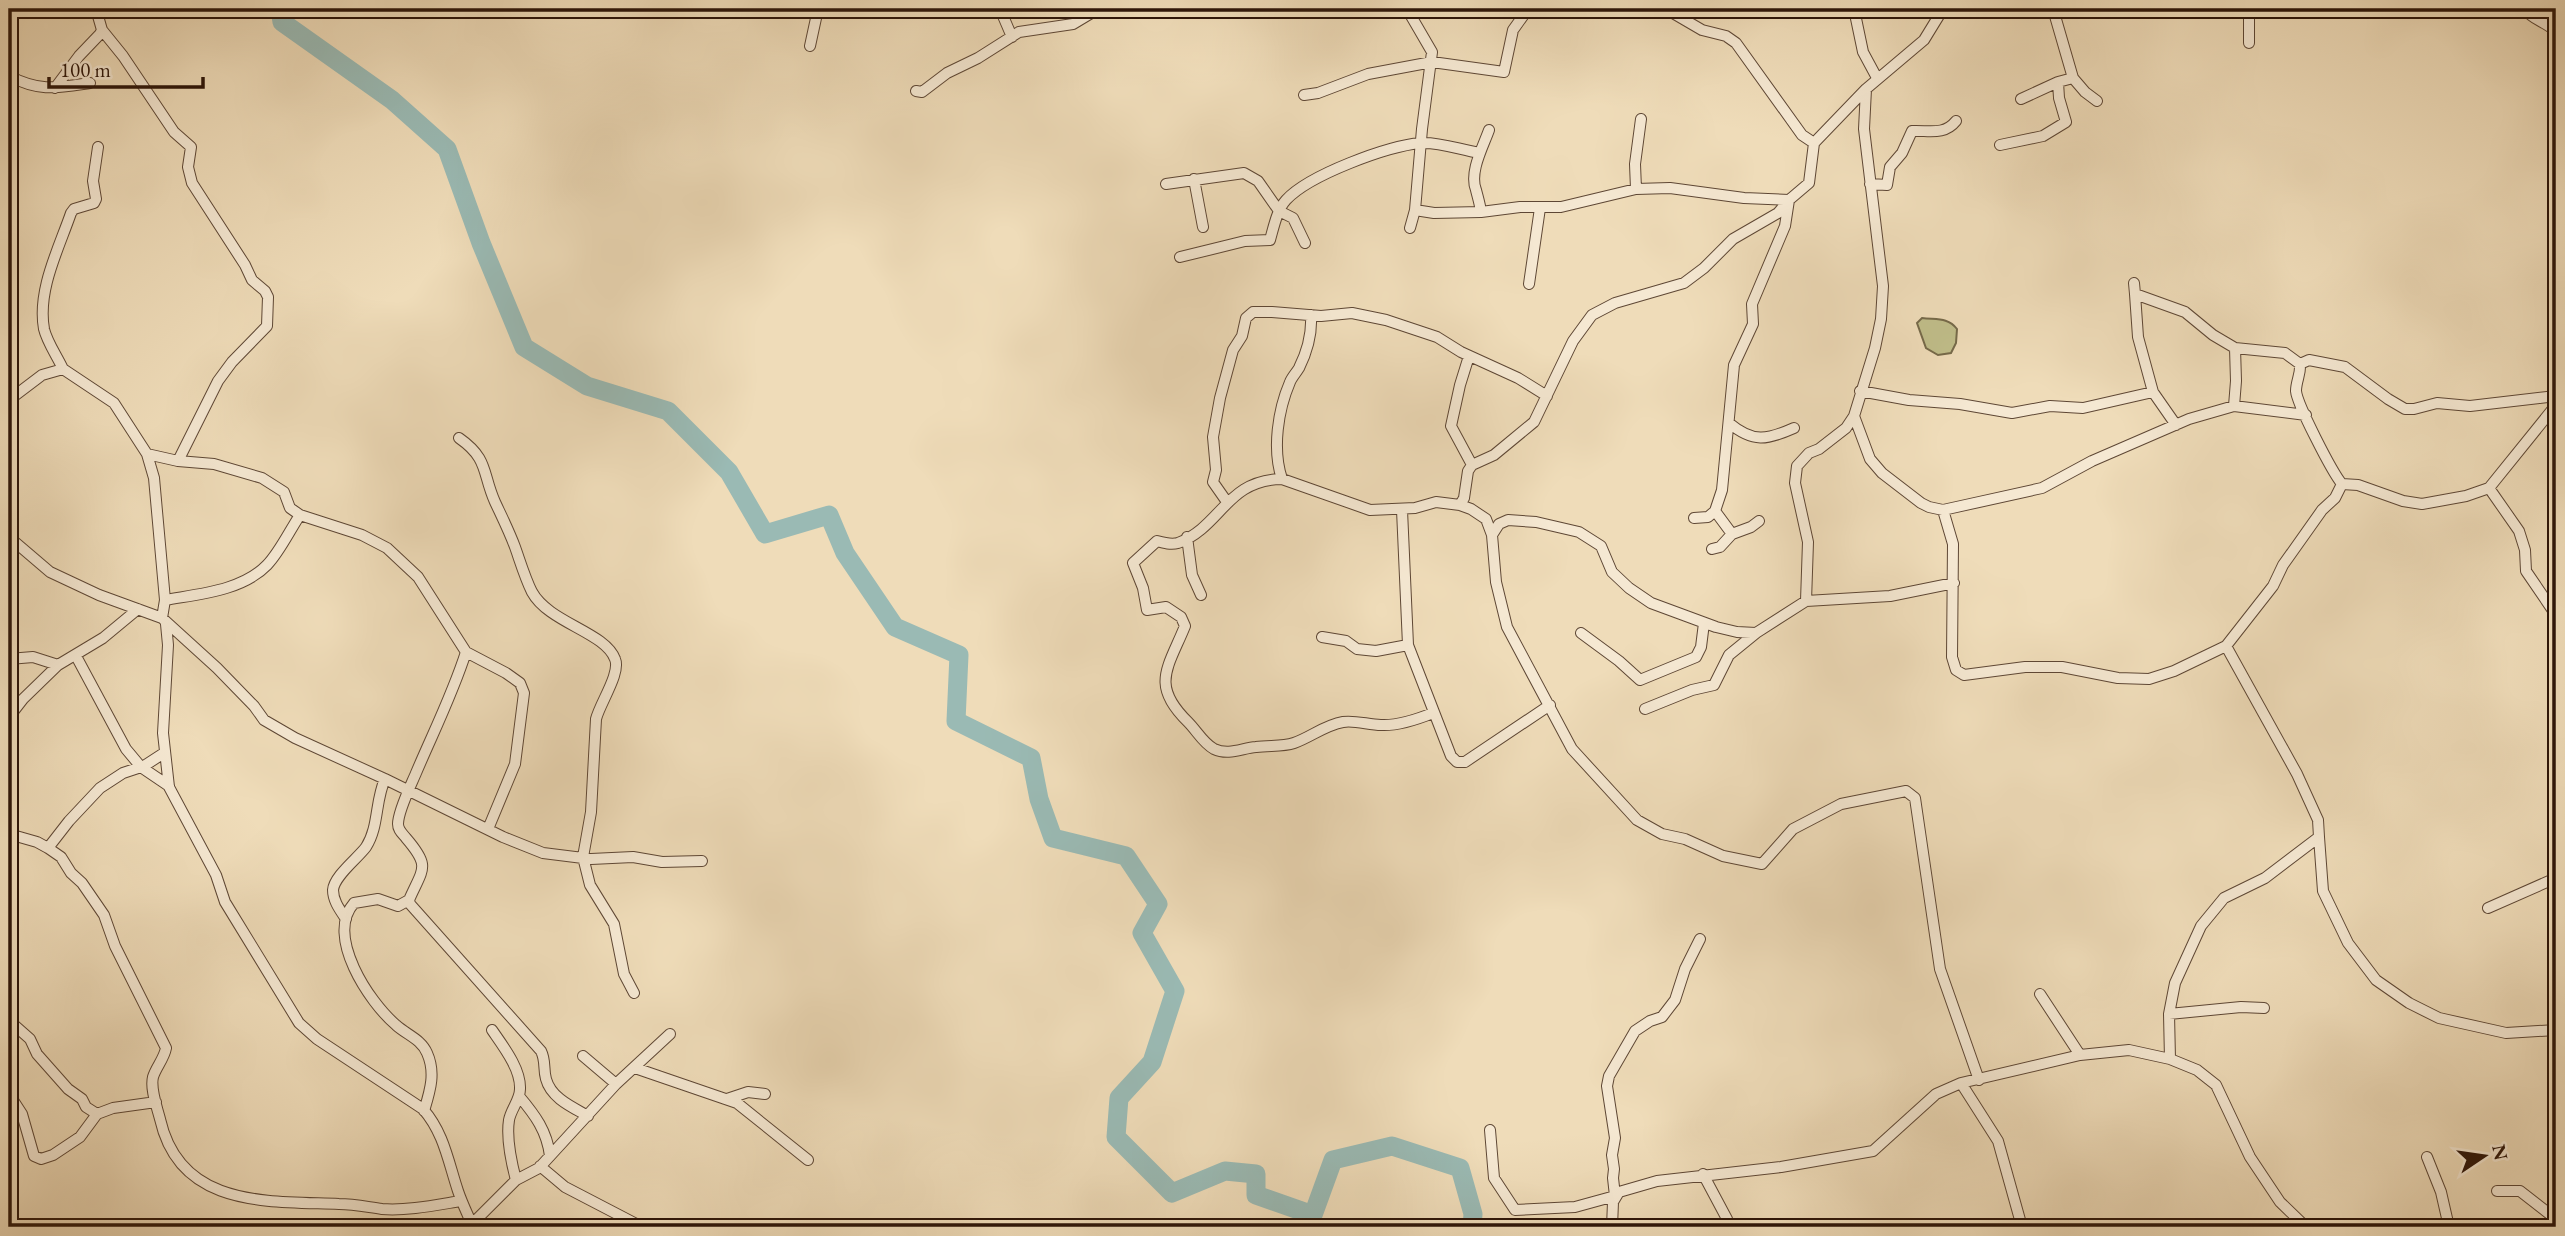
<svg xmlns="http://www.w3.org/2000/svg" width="2565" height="1236" font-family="'EB Garamond',serif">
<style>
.green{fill:#c0be8a;stroke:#766a4a;stroke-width:2}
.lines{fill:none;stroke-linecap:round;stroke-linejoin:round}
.river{stroke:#9abab4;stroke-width:19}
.street-casing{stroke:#5e4735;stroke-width:12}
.street{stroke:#f5e8d2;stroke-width:10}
</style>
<rect width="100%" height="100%" fill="#efdcb9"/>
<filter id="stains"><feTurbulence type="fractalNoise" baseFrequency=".00286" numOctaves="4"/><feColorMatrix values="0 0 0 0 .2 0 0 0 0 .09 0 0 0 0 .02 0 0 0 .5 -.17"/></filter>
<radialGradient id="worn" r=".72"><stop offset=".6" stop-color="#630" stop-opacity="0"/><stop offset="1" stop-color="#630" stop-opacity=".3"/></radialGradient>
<path class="green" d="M1922,318c14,2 26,-1 35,11l-1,14 -5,10 -13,2 -12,-7 -9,-25z"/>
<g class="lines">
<path class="river" d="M280,9l2,13 110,78 55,49 34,94 43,104 63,39 81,25 61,61 36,62 64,-19 16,38 50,74 64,28 -3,66 75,37 8,41 14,39 73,18 32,48 -16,29 33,58 -23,71 -33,36 -3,39 56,56 53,-22 31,3v21l57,20 20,-55 59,-14 68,22 13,46 -1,13"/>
<g class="street-casing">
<path id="street" d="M1000,9l12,28
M1407,9l25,43 -10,77 -7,81 -5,18
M1666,9l36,21 24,6 10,7 66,92 12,8 52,-54
M1854,9l9,43 14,26
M1943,9l-19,31 -58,49 -2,40 19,157 -2,33 -6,29 -21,68 16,43 12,14 39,30 8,4 14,3 99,-22 50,-27 97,-42 45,-13 72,9
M2249,9v34
M2525,9c7,11 22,13 31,23
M102,30l21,26 51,76 17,15 -3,20 4,16 53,82 7,15 13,11 3,6 -1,29 -35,36 -14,19 -40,80 -31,-7
M810,46l8,-37
M9,76c31,16 47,12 81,7
M2073,78l12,14 12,9
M55,88l24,-32 21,-22 2,-4 -6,-21
M916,91l6,1 25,-19 31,-15 41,-26 54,-8 25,-15
M1304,95l14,-2 50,-19 64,-12 72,10 9,-42 15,-21
M2021,99l37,-17
M1489,130c-6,17 -20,42 -13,60 2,8 4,14 5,22l39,-5h41l75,-18 34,-1 74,10 45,2 20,-17 5,-40
M2000,145l43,-9 23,-14 -7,-24 -1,-16 15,-4 -20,-69
M1194,179l9,48
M1166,184l78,-11 14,8 21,30 14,7 12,25
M1870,184l17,1 3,-18 12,-14 10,-22c16,-1 32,5 44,-10
M1636,189l-1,-25 6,-45
M1415,210l19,3 47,-1
M1180,257l65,-16 25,-1c4,-14 7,-30 16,-40 23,-25 101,-54 135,-57 20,-1 39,7 59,10
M2134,283l1,11 50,18 28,23 22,13 50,5 15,11c1,10 -4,17 -4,27 1,13 36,81 46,93l16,1 45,16 19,3 44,-8 23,-8 67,-83
M1529,284l11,-76
M2135,294l3,43 15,55 23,33
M1469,356l-9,29 -9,41 21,39
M2300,364l9,-4 36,7 43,32 17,10h9l23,-6 33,3 86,-10
M63,369c-6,-13 -16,-27 -19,-40 -7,-39 15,-81 27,-116l3,-4 20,-6 2,-4 -3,-18 5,-34
M1860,391l49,9 51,4 52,9 38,-7 33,2 70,-16
M9,400l33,-25 21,-6 51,34 33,51 7,24 11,122 -3,18
M2234,406l2,-25 -1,-33
M1729,423c24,20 38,17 65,5
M459,438c30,21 23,35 36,64 7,15 14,29 20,45 5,14 10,31 17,45 17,31 73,40 83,67 6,14 -15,44 -19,60l-5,93 -8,45 7,28 24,39 10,50 10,19
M178,461l36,3 48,14 22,14 6,16 10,7 62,20 25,13 31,29 48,75 40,21 14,10 4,10 -9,71 -27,65
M1282,479c-10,-30 -4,-69 8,-97 2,-5 6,-9 9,-14 8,-16 13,-36 12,-53
M2489,488l30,43 6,19 1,21 30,44
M1227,502l-14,-20 3,-12 -3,-33 7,-39 13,-48 9,-14 4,-18 7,-6h19l49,4 31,-3 34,7 51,17 24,15 57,26 29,18
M1460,505l4,-7 4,-27 4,-6 22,-10 40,-33 39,-81 19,-26 23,-12 69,-20 20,-15 29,-29 45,-26 11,-13
M1402,510l6,135 43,111 6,6h8l85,-57
M1943,510l10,34 -1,113 4,13 8,5 61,-8h37l56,11 31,1 25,-8 52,-25 47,-60 10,-21 39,-55 13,-12 7,-14
M1694,518l14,-1 7,-6 7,-21 12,-125 19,-41 -1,-20 33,-78 4,-26
M1732,534l19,-7 8,-6
M9,537l41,35 49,23 63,23 55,50 37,38 10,14 31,18 90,41 118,58 40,16 48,6 42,-2 29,5 40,-1
M1187,537l5,38 9,20
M1712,549l8,-2 12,-13 -17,-23
M165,600c33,-6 77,-9 102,-35 12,-12 23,-35 33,-50
M1806,601l84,-5 64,-13
M166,624l2,21 -5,88 6,54 47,88 9,27 74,121 18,16 106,70c21,24 25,52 35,82 4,12 10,24 15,36
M1581,633l38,28 21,19 56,-23 5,-10 3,-24
M1756,633l-19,-1 -21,-5 -65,-24 -22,-15 -17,-16 -11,-26 -22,-14 -43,-10 -28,-2 -9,4 -7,11 4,47 11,45 65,122 65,71 25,14 23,5 38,17 39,8 31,-35 48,-25 65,-13 9,7 25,171 39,111
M1322,637l24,4 11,8 19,2 32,-6
M466,652c-13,41 -33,81 -50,121 -5,12 -18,38 -18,51 0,6 4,9 8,14 25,29 17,30 3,62l1,4 131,147c5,10 2,17 5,28 5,19 26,28 42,37
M76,656l50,93 15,18 28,19
M9,659l24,-2 25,8
M1645,709l47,-19 22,-5 15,-30 27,-22 50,-32 2,-59 -13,-59 2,-17 12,-13 10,-4 27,-21 8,-12
M1433,713c-15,6 -36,13 -52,12 -12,0 -26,-5 -38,-3 -18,3 -32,15 -49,21 -12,4 -25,2 -38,4 -14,1 -27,9 -42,2 -11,-6 -17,-18 -26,-27 -38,-37 -20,-54 -3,-96l-4,-9 -15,-10 -19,3 -4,-22 -10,-25 24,-22c7,2 14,4 21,2 44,-17 48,-63 104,-64l88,31 45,-2 21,-6 24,3 11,4 15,10 6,16
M9,717l14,-18 35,-34 45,-27 35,-29
M9,834l28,8 11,6 13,9 10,16 11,10 22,32 11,31 51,102c-2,11 -10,19 -13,29 -3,12 4,30 7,42 20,89 107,82 179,85 15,0 28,3 43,5 25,2 54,-4 79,-8
M2319,837l4,54 25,52 28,37 33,23 30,15 67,15 50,-3
M48,848l21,-27 31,-33 23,-15 21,-7 20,-13
M409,900l-11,6 -20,-7 -24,4c-29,33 15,99 42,122 11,10 25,14 31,28 9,20 3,38 -3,58
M2488,908l68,-30
M346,919c-6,-9 -13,-18 -13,-29 1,-14 25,-32 33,-43 13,-20 9,-46 19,-68
M2040,994l40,61
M2169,1014l72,-7 23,1
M9,1026l4,-2 17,15 7,15 31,35 14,10 4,8 11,7
M492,1030c11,16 29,39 28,59 0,11 -9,20 -11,31 -3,19 2,41 7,60
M583,1056l33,28
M2170,1059l-1,-45 6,-31 26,-57 23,-28 41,-20 54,-41 -1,-17 -21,-46 -71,-128
M635,1068l102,35 71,57
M9,1094l13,20 12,42 7,3 12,-4 27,-18 17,-23 16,-6 43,-6
M519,1096c16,19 28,35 31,60
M727,1099l21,-7 17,2
M1490,1130l4,48 21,32 60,-3 40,-11 -2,-18 1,-9 -2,-14 3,-17 -8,-52 2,-10 26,-45 15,-10 12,-4 13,-17 10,-31 15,-30
M2427,1157l14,35 8,35
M540,1166l25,21 77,40
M1703,1174l24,45 1,8
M2497,1191h23l36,28
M472,1224l44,-44 23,-12 77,-84 54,-50
M1612,1227l1,-25 6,-10 38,-11 124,-14 92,-16 63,-57 25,-11
M2022,1227l-24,-86 -37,-58 119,-28 49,-5 41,9 27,11 19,15 34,72 30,45 26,25"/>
</g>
<use href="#street" class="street"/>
</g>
<rect width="2565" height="1236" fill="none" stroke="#efdcb9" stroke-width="35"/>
<rect x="10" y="10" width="2544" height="1215" fill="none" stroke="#2d1509" stroke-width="3.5"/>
<rect x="18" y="18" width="2530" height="1201" fill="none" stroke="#2d1509" stroke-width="2"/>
<g transform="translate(2484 1156) rotate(77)" stroke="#f5e8d2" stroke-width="5" paint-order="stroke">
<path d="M0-5L12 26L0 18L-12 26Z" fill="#2d1509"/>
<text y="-10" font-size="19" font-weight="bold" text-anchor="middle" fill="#2d1509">N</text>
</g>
<path d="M49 77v10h154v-10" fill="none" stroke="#2d1509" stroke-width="3.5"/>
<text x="60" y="77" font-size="21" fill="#2d1509" stroke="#f5e8d2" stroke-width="5" paint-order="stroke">100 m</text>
<rect width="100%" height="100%" filter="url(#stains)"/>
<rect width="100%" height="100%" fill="url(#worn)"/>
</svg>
